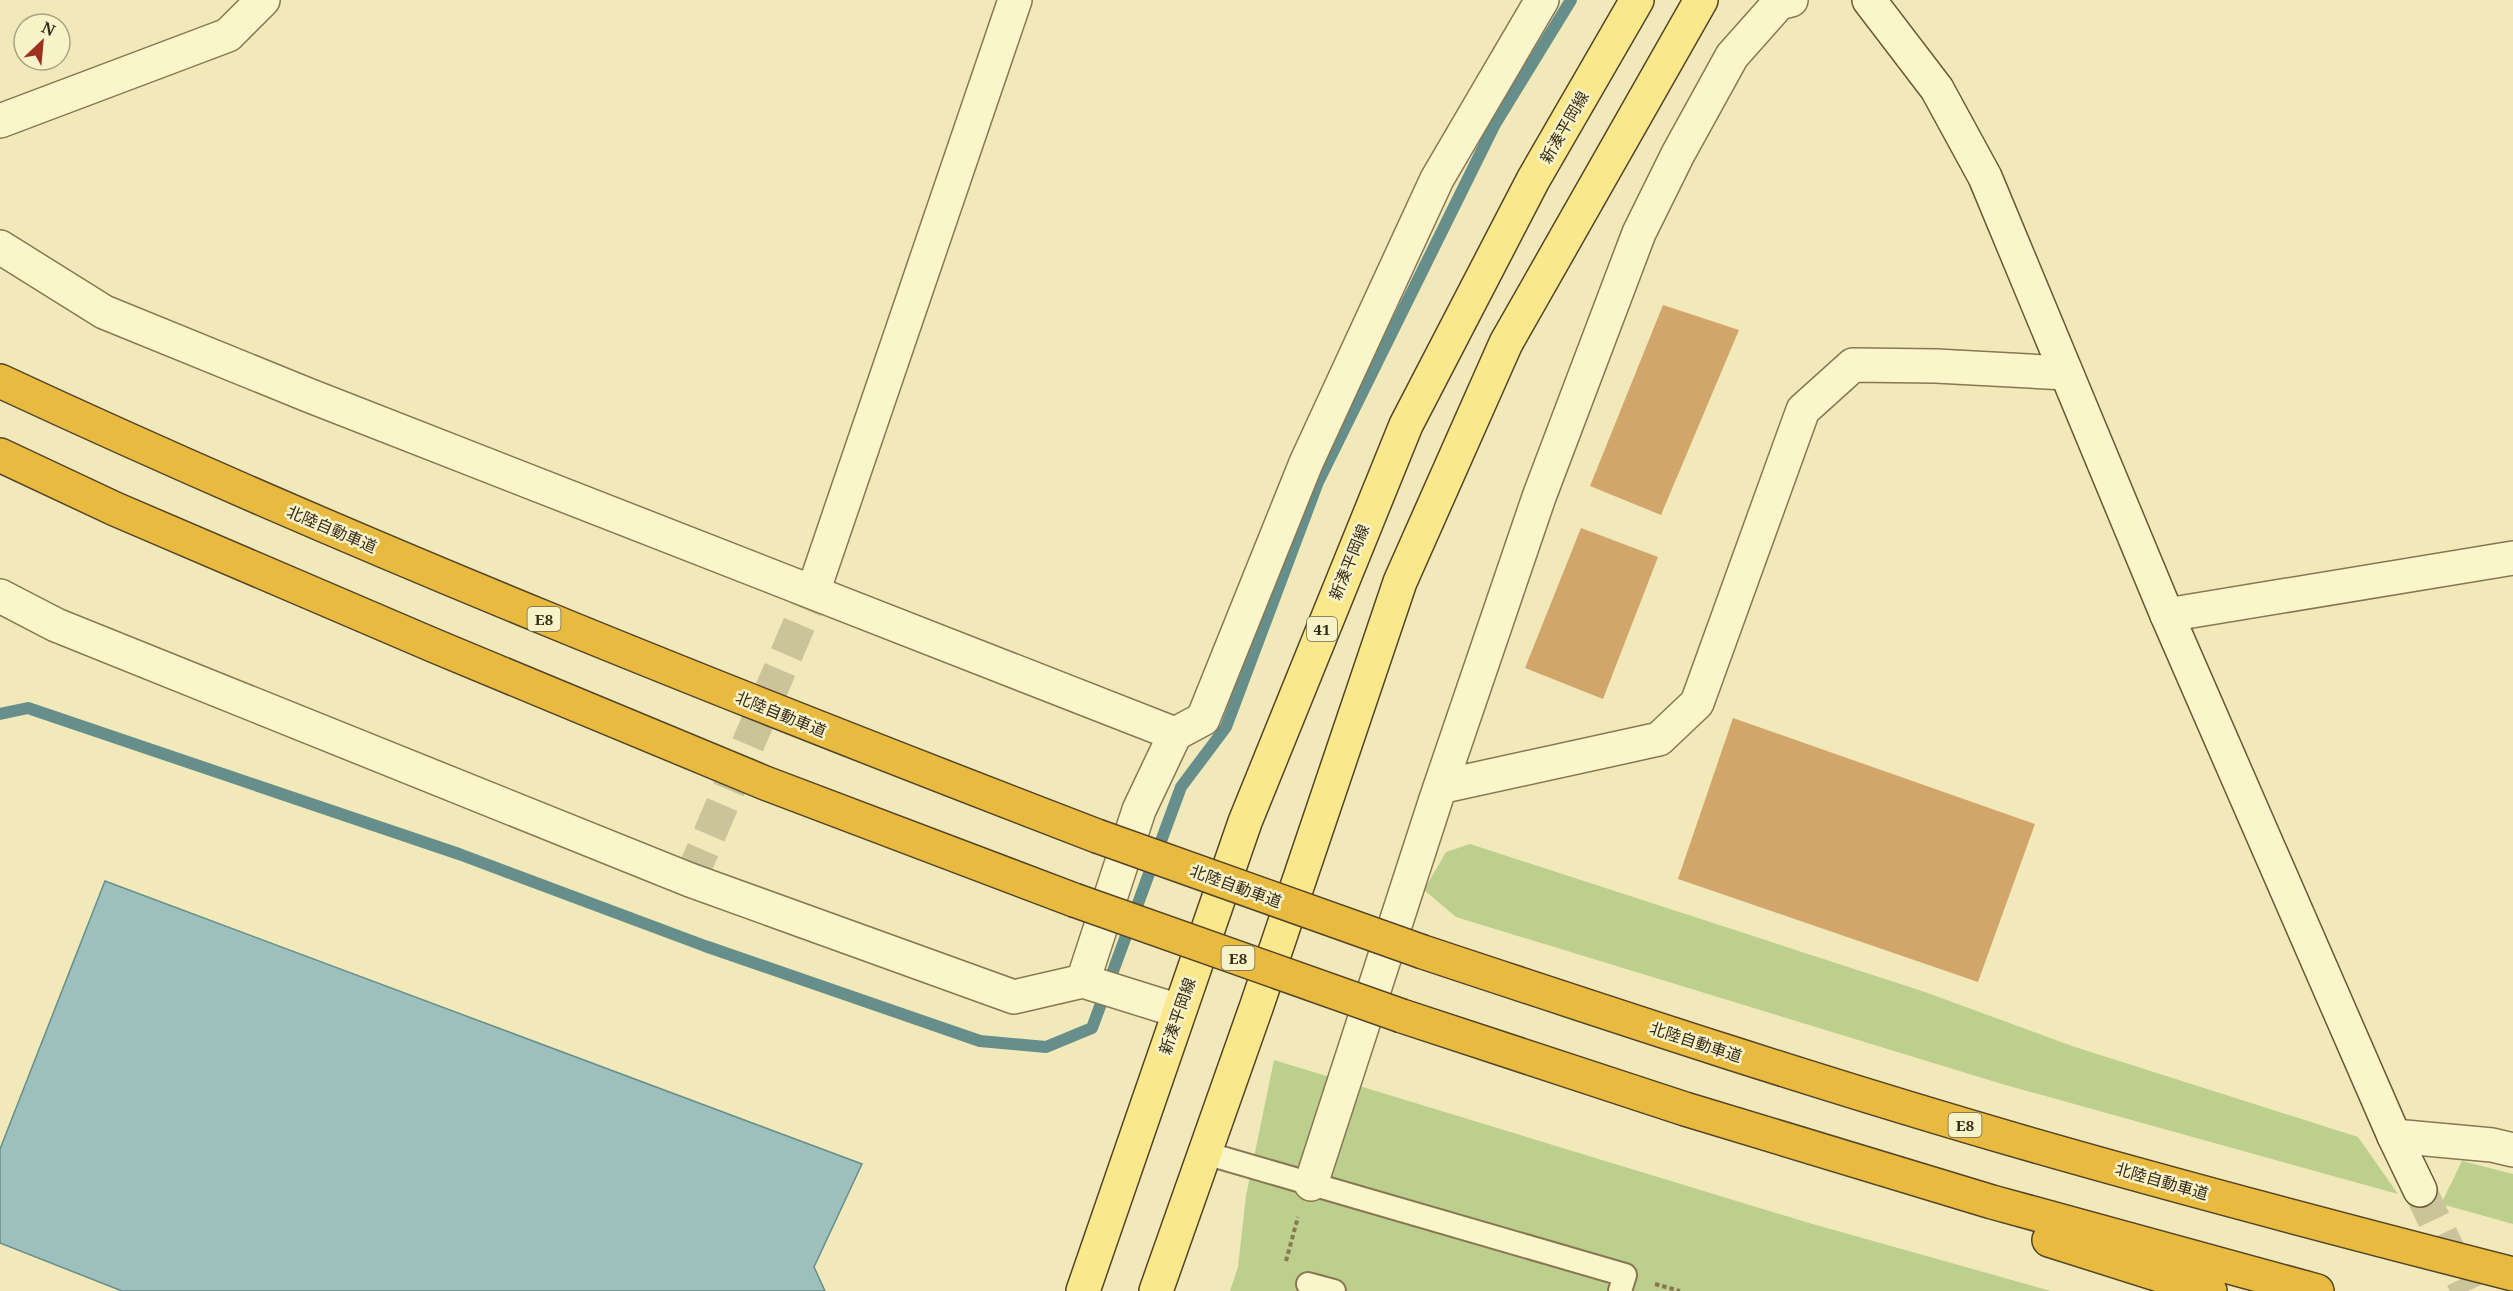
<svg xmlns="http://www.w3.org/2000/svg" width="2513" height="1291" font-family="'Noto Serif','Noto Sans JP',serif">
<style>
.green{fill:#bccf8d}
.water{fill:#9ec0bc;stroke:#668e8a;stroke-width:1.5}
.lines{fill:none;stroke-linecap:round;stroke-linejoin:round}
.stream{stroke:#668e8a;stroke-width:12}
.building{fill:#d2a66b}
.street-tunnel{stroke:#cbc399;stroke-width:33;stroke-dasharray:33 16;stroke-linecap:butt}
.secondary-tunnel{stroke:#cbc399;stroke-width:33;stroke-dasharray:33 16;stroke-linecap:butt}
.lane-casing{stroke:#887753;stroke-width:26}
.street-casing{stroke:#887753;stroke-width:36}
.secondary-casing{stroke:#695836;stroke-width:36}
.primary-casing{stroke:#544428;stroke-width:36}
.highway-casing{stroke:#544428;stroke-width:36}
.path{stroke:#887753;stroke-width:4;stroke-dasharray:4.5 3;stroke-linecap:butt}
.lane{stroke:#fbf5cc;stroke-width:22}
.street{stroke:#fbf5cc;stroke-width:33}
.secondary{stroke:#fbf5cc;stroke-width:33}
.primary{stroke:#f9e88c;stroke-width:33}
.highway{stroke:#e9ba40;stroke-width:33}
.highway-bridge-casing{stroke:#544428;stroke-width:36;stroke-linecap:butt}
.highway-bridge{stroke:#e9ba40;stroke-width:33}
.labels{text-anchor:middle;dominant-baseline:central;stroke-width:5;stroke-linejoin:round;paint-order:stroke}
.shield{fill:#f8f2c9;stroke:#70674e;stroke-width:1.5}
.shield-label{font-size:15px;font-weight:bold;fill:#352b19}
.street-label{font-size:16px;fill:#352b19;stroke:#f8f2c9}
</style>
<rect width="100%" height="100%" fill="#f1e9b9"/>
<path class="green" d="M1470,844l455,148 147,54 286,91 40,57 -396,-110 -546,-167 -32,-27 22,-38z
M1274,1060l535,163 242,68h-821l8,-24 8,-71z
M2462,1161l51,13v50l-72,-20z"/>
<path class="water" d="M105,881l757,283 -48,103 11,24h-703l-122,-48v-94z"/>
<g class="lines">
<path class="stream" d="M0,714l28,-6 431,146 246,92 275,95 66,6 46,-19 89,-241 45,-60 92,-245 177,-358 76,-124"/>
</g>
<path class="building" d="M1663,305l76,25 -78,185 -71,-29z
M1581,528l77,29 -55,142 -78,-31z
M1733,718l302,106 -57,158 -300,-103z"/>
<g class="lines">
<path class="street-tunnel" d="M690,880l123,-288"/>
<path class="secondary-tunnel" d="M2420,1190l48,101"/>
<g class="lane-casing">
<path id="lane" d="M1205,1153l420,122 -5,16
M1308,1284l26,7"/>
</g>
<g class="street-casing">
<path id="street" d="M0,121l228,-86 35,-35
M0,247l104,65 204,83 867,339 28,-15 103,-256 131,-284 105,-179
M813,592l202,-592
M0,596l56,29 634,255 324,117 69,-16 96,30
M2167,615l346,-57
M1440,787l219,-48 38,-36 106,-293 50,-45 83,1 130,7
M1083,981l56,-171 36,-76
M2394,1136l98,9 21,5
M1311,1184l125,-385 103,-302 100,-264 39,-79 54,-98 47,-53 12,-3"/>
</g>
<g class="secondary-casing">
<path id="secondary" d="M1869,0l68,89 48,88 182,438 227,521 26,54"/>
</g>
<g class="primary-casing">
<path id="primary" d="M1083,1291l162,-469 161,-397 127,-245 104,-180
M1156,1291l101,-286 143,-423 106,-239 195,-343"/>
</g>
<g class="highway-casing">
<path id="highway" d="M0,381c359,167 728,313 1097,455
M0,455l115,54 320,137 330,137 309,117
M1423,952c199,66 398,132 599,190 163,47 327,90 491,132
M1402,1016l283,93 307,93 325,89
M2049,1240l161,51"/>
</g>
<path class="path" d="M1286,1261l12,-44
M1655,1284l25,7"/>
<use href="#lane" class="lane"/>
<use href="#street" class="street"/>
<use href="#secondary" class="secondary"/>
<use href="#primary" class="primary"/>
<use href="#highway" class="highway"/>
<g class="highway-bridge-casing">
<path id="highway-bridge" d="M1097,836l326,116
M1074,900l328,116"/>
</g>
<use href="#highway-bridge" class="highway-bridge"/>
</g>
<g class="labels">
<g class="shield">
<rect x="527.5" y="607" width="33" height="24" rx="4.5"/>
<rect x="1307" y="617" width="30" height="24" rx="4.5"/>
<rect x="1221.5" y="946" width="33" height="24" rx="4.5"/>
<rect x="1948.5" y="1113" width="33" height="24" rx="4.5"/>
</g>
<g class="shield-label">
<text x="544" y="619">E8</text>
<text x="1322" y="629">41</text>
<text x="1238" y="958">E8</text>
<text x="1965" y="1125">E8</text>
</g>
<g class="street-label">
<text transform="translate(1564 127) rotate(-60)">新湊平岡線</text>
<text transform="translate(332 529) rotate(23)">北陸自動車道</text>
<text transform="translate(1349 562) rotate(-68)">新湊平岡線</text>
<text transform="translate(781 714) rotate(22)">北陸自動車道</text>
<text transform="translate(1236 886) rotate(20)">北陸自動車道</text>
<text transform="translate(1177 1016) rotate(-71)">新湊平岡線</text>
<text transform="translate(1696 1042) rotate(18)">北陸自動車道</text>
<text transform="translate(2162 1181) rotate(16)">北陸自動車道</text>
</g>
</g>
<g transform="translate(42 42) rotate(26)"><circle r="28" fill="#f8f2c9" stroke="#aaa283" stroke-width="1.5"/>
<path d="M0-4.5L10 22L0 15L-10 22Z" fill="#9b311f"/>
<text y="-9" font-size="16" font-weight="bold" text-anchor="middle" fill="#352b19">N</text>
</g>
</svg>
